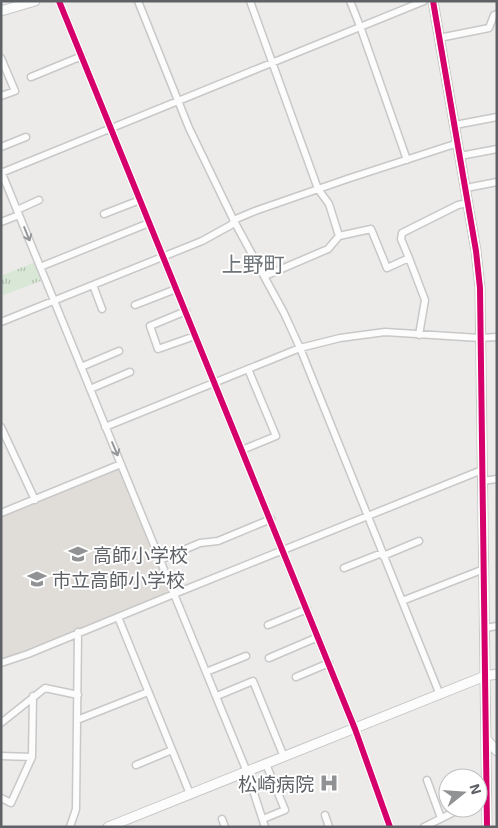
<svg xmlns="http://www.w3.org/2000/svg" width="498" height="828" font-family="'Exo 2','Noto Sans JP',sans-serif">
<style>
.education{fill:#e0ddd9}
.grass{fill:url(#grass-tufts)}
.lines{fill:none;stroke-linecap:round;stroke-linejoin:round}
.street-casing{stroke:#c8c8c8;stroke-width:9}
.secondary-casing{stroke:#c7c8c8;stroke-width:11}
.street{stroke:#fcfcfc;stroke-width:6}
.secondary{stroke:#fcfcfc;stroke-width:9}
.cycleway-casing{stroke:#fff;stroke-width:9}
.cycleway{stroke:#d6006c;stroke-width:6}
.oneway{stroke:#95989a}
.labels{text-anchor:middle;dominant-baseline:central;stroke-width:4;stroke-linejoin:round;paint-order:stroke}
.poi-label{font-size:19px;fill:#5e6266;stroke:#fff;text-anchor:start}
.quarter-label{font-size:21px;fill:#6f7478;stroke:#fff}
</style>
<defs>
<pattern id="grass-tufts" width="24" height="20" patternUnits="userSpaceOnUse" patternTransform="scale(1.25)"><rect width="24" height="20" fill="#d9e7d6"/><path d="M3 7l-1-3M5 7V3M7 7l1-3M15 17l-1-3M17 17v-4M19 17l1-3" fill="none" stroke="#b3bfb1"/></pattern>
</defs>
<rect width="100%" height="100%" fill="#edebe9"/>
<path class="education" d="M117,469l3,1 50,122v2l-140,57 -26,8 -3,-1v-143z"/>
<path class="grass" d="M35,262l8,18 -42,16v-20z"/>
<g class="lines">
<g class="street-casing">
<path id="street" d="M59,1l296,728 35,98
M138,1l51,127 45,93 50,92 16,35 140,347
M250,1l68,188 11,15 10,32 32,-7 16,39 22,-10 16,42 -6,35
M350,1l10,25 47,134
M439,38l50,-10 5,-13 3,-1
M1,58l14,33 -14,5
M31,77l51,-21
M455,125l42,-8
M1,147l25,-10
M460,156l37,-7
M1,171l173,423 -146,60 -27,9
M1,173l423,-172
M466,188l31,-6
M17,210l22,-10
M104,214l36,-14
M1,222l18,-7
M409,258l-8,-19 1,-6 56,-28 10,-2
M40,267l109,-44
M265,276l63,-27 11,-13
M93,285l9,24
M135,305l41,-16
M186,311l-36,15 8,23 37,-13
M1,322l201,-81 29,-16 5,-6 19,-8 92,-32 111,-36
M81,367l38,-16
M90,389l40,-17
M1,427l34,73
M105,427l195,-79 40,-10 45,-6 95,6 17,-1
M242,450l34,-14 -28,-67
M482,481l15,-2
M1,513l120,-49
M383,556l36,-15
M160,560l40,-17 18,-2 53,-22
M344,568l38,-15
M402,601l82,-32
M118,617l72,177
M268,625l39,-16
M485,628l12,-2
M269,658l49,-21
M206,672l40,-16
M296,677l33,-14
M217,696l36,-15 31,76
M77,720l71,-28
M1,723l44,-35 33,7
M1,756l31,1
M136,765l36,-15
M427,780l14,38
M1,798l10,5 21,-46 1,-61
M325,815l4,12
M222,819l3,8
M263,819l22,-9 -19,-46
M70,827l6,-18 2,-177
M265,827l-18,-55 -73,-178 308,-124
M424,827l38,-19"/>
</g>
<g class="secondary-casing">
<path id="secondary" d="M433,1l43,250 4,37 7,539
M1,11l34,-10
M486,739l11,12
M108,827l377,-151 12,-2"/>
</g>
<use href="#street" class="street"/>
<use href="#secondary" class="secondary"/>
<g class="cycleway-casing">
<path id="cycleway" d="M59,1l296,728 35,98
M433,1l43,250 4,37 7,539"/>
</g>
<use href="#cycleway" class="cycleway"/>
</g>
<defs><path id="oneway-shaft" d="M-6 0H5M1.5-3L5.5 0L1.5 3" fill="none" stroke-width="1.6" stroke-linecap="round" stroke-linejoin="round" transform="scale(1.25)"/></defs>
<g class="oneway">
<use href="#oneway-shaft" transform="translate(27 234) rotate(68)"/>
<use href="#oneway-shaft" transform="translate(115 449) rotate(67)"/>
</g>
<defs>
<g id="school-bare" transform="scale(1.5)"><path d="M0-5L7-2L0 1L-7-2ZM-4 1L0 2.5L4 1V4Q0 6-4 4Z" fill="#909294" stroke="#fff" stroke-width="2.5" paint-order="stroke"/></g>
<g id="hospital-bare" transform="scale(1.5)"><path d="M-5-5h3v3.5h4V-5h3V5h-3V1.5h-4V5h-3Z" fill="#909294" stroke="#fff" stroke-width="2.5" paint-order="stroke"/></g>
</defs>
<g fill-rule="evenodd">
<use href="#school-bare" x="78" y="554"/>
<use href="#school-bare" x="37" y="579"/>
<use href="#hospital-bare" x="329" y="783"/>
</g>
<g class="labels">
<g class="poi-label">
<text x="93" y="554">高師小学校</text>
<text x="52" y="579">市立高師小学校</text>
<text x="314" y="783" text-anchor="end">松崎病院</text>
</g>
<g class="quarter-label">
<text x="253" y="263">上野町</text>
</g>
</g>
<rect width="498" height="828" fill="none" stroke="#5e6266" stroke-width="5"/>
<g transform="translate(463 793) rotate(73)"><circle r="24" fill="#ffffff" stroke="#bfc0c2"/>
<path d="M0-4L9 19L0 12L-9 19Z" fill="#909294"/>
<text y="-8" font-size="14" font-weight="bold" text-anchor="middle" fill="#5e6266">N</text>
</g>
</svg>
